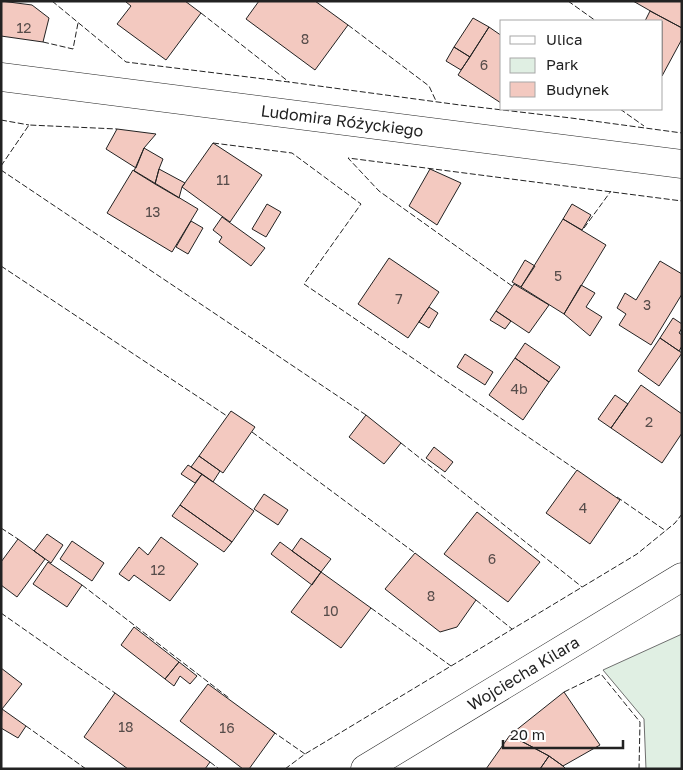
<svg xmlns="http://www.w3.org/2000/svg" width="683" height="770" font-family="'Golos Text',sans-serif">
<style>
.green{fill:#e0efe3;stroke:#6f6f6f}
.building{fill:#f3c9c0;stroke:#222}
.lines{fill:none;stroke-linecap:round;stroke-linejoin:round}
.street-casing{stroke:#222;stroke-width:29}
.street{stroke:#fff;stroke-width:28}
.fence{stroke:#222;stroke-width:1;stroke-dasharray:6 2.5;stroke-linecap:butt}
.labels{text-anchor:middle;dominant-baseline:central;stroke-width:4;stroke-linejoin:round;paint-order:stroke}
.number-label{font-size:14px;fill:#564c4a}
.street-label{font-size:16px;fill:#222;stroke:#fff}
</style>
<rect width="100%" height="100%" fill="#fff"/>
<path class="green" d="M682,634v135h-36l-2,-50 -41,-49z"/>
<path class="building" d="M1,1l31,4 17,13 -6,24 -42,-6z
M127,1h58l16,12 -35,47 -49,-36 14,-18 -5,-4z
M259,1h56l33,24 -33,45 -69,-51z
M633,1h49v27l-28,-15z
M650,11l32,17v11l-20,37v-55h-17z
M473,18l16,9 -19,30 -16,-10z
M489,27l13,9 -1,67 -43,-28z
M454,47l16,10 -9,13 -15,-9z
M117,129l39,5 -12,14 -8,20 -30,-19z
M213,143l49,32 -32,47 -48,-35z
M144,148l19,11 -4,10 -4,15 -21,-13z
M159,169l26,14 -3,4 -3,11 -24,-14z
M430,169l31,14 -24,42 -28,-19z
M133,170l65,39 -26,43 -65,-39z
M267,204l14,8 -15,25 -14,-8z
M572,204l19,11 -9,15 -19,-11z
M222,217l43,31 -14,18 -32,-24 3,-5 -9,-7z
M563,219l43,26 -42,69 -43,-27z
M191,221l12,7 -15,26 -12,-7z
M389,258l50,34 -31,46 -50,-34z
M525,260l10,6 -14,21 -9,-5z
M660,261l22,13v20l-31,51 -32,-20 7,-11 -9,-6 8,-15 11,7z
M514,284l35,21 -20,28 -33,-22z
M581,285l14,8 -9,14 16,10 -12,19 -26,-22z
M429,307l9,6 -9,15 -10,-6z
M496,311l15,10 -6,8 -15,-9z
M673,318l9,6v4l-3,5 3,2v11l-3,5 -19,-13z
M660,338l22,15 -23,33 -21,-15z
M525,343l35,24 -11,15 -34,-24z
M465,354l28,18 -8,13 -28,-18z
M515,358l34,24 -26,38 -34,-25z
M641,385l41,29v19l-20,30 -51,-35z
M615,395l13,9 -17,24 -13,-9z
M231,411l24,16 -32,46 -24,-17z
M366,415l35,28 -17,21 -35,-27z
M434,447l19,15 -8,10 -19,-14z
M199,456l21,15 -7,11 -22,-15z
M188,465l14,9 -7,9 -14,-9z
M577,470l43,30 -30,44 -44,-31z
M202,474l52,37 -22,31 -52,-37z
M264,494l24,16 -10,15 -24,-16z
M180,505l52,37 -8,10 -52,-36z
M477,512l63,50 -32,40 -64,-48z
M47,534l16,11 -12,18 -17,-12z
M161,537l37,27 -28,37 -36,-26 -5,6 -10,-7 20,-27 9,8z
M301,538l30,21 -10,13 -29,-21z
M18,539l27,20 -28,38 -16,-12v-23z
M72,541l32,22 -12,18 -32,-22z
M280,542l41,30 -9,13 -41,-31z
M415,553l61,47 -19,27 -17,5 -55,-43z
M48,562l34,23 -15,22 -34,-23z
M321,572l50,36 -30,40 -50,-36z
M134,627l45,35 -14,17 -44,-34z
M179,662l18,14 -7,8 -10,-8 -6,10 -9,-7z
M1,668l21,16 -20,25 -1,-1z
M208,684l67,49 -26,36h-6l-63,-48z
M564,692l36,53 -37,21 -14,-10 -39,-21z
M115,693l95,69 -5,7h-77l-44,-32z
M2,709l24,17 -8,12 -17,-10z
M510,735l39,21 -9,13h-54z
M549,756l14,10 3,3h-26z"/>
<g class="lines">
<g class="street-casing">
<g id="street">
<path id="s1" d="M1,77l681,87"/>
<path id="s2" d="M365,769l317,-192"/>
</g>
</g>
<use href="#street" class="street"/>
<path class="fence" d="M52,1l74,61 163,20 171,23 111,13 111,15
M568,1l28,20
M201,13l88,69
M348,25l81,61 7,15
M43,42l30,7 5,-26
M620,109l24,17
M1,120l28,5
M213,143l79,10 69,51 -57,80 274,187
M1,166l28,-41 88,4
M1,170l365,245
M584,228l27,-37
M1,266l226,150
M512,286l-133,-95 -31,-33 334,43
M252,432l163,121
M401,443l181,144
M617,497l49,34
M1,528l17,11
M82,585l147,113
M476,600l36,29
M371,608l80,58
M1,613l114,80
M564,692l37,-18 39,48 -1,47
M26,726l60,43
M272,731l33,23
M210,762l9,7
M285,769l20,-15 332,-200 38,-31 7,-9"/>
</g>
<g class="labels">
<g class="number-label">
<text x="24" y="27">12</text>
<text x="305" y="38">8</text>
<text x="484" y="64">6</text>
<text x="223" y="179">11</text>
<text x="153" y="211">13</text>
<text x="558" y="275">5</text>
<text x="399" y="298">7</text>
<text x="647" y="304">3</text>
<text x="519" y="388">4b</text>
<text x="649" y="421">2</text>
<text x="583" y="507">4</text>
<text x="492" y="558">6</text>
<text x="158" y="569">12</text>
<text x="431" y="595">8</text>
<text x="331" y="610">10</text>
<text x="126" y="726">18</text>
<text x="227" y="727">16</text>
</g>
<g class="street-label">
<text stroke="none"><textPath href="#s1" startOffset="344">Ludomira Różyckiego</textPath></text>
<text stroke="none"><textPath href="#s2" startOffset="185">Wojciecha Kilara</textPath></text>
</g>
</g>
<rect width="683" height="770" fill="none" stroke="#222222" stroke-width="5"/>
<rect x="500" y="20" width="162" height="90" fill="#ffffff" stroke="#a7a7a7"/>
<rect x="510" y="36" width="25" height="8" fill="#ffffff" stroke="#a7a7a7"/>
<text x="546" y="45" font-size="15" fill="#222222">Ulica</text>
<rect x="510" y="58" width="25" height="15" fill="#e0efe3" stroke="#a7a7a7"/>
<text x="546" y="70" font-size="15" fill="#222222">Park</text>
<rect x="510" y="82" width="25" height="15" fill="#f3c9c0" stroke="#a7a7a7"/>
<text x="546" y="95" font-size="15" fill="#222222">Budynek</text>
<path d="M503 740v8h120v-8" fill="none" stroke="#222222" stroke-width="2.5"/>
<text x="510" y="740" font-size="15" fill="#222222" stroke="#ffffff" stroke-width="4" paint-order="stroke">20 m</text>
</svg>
